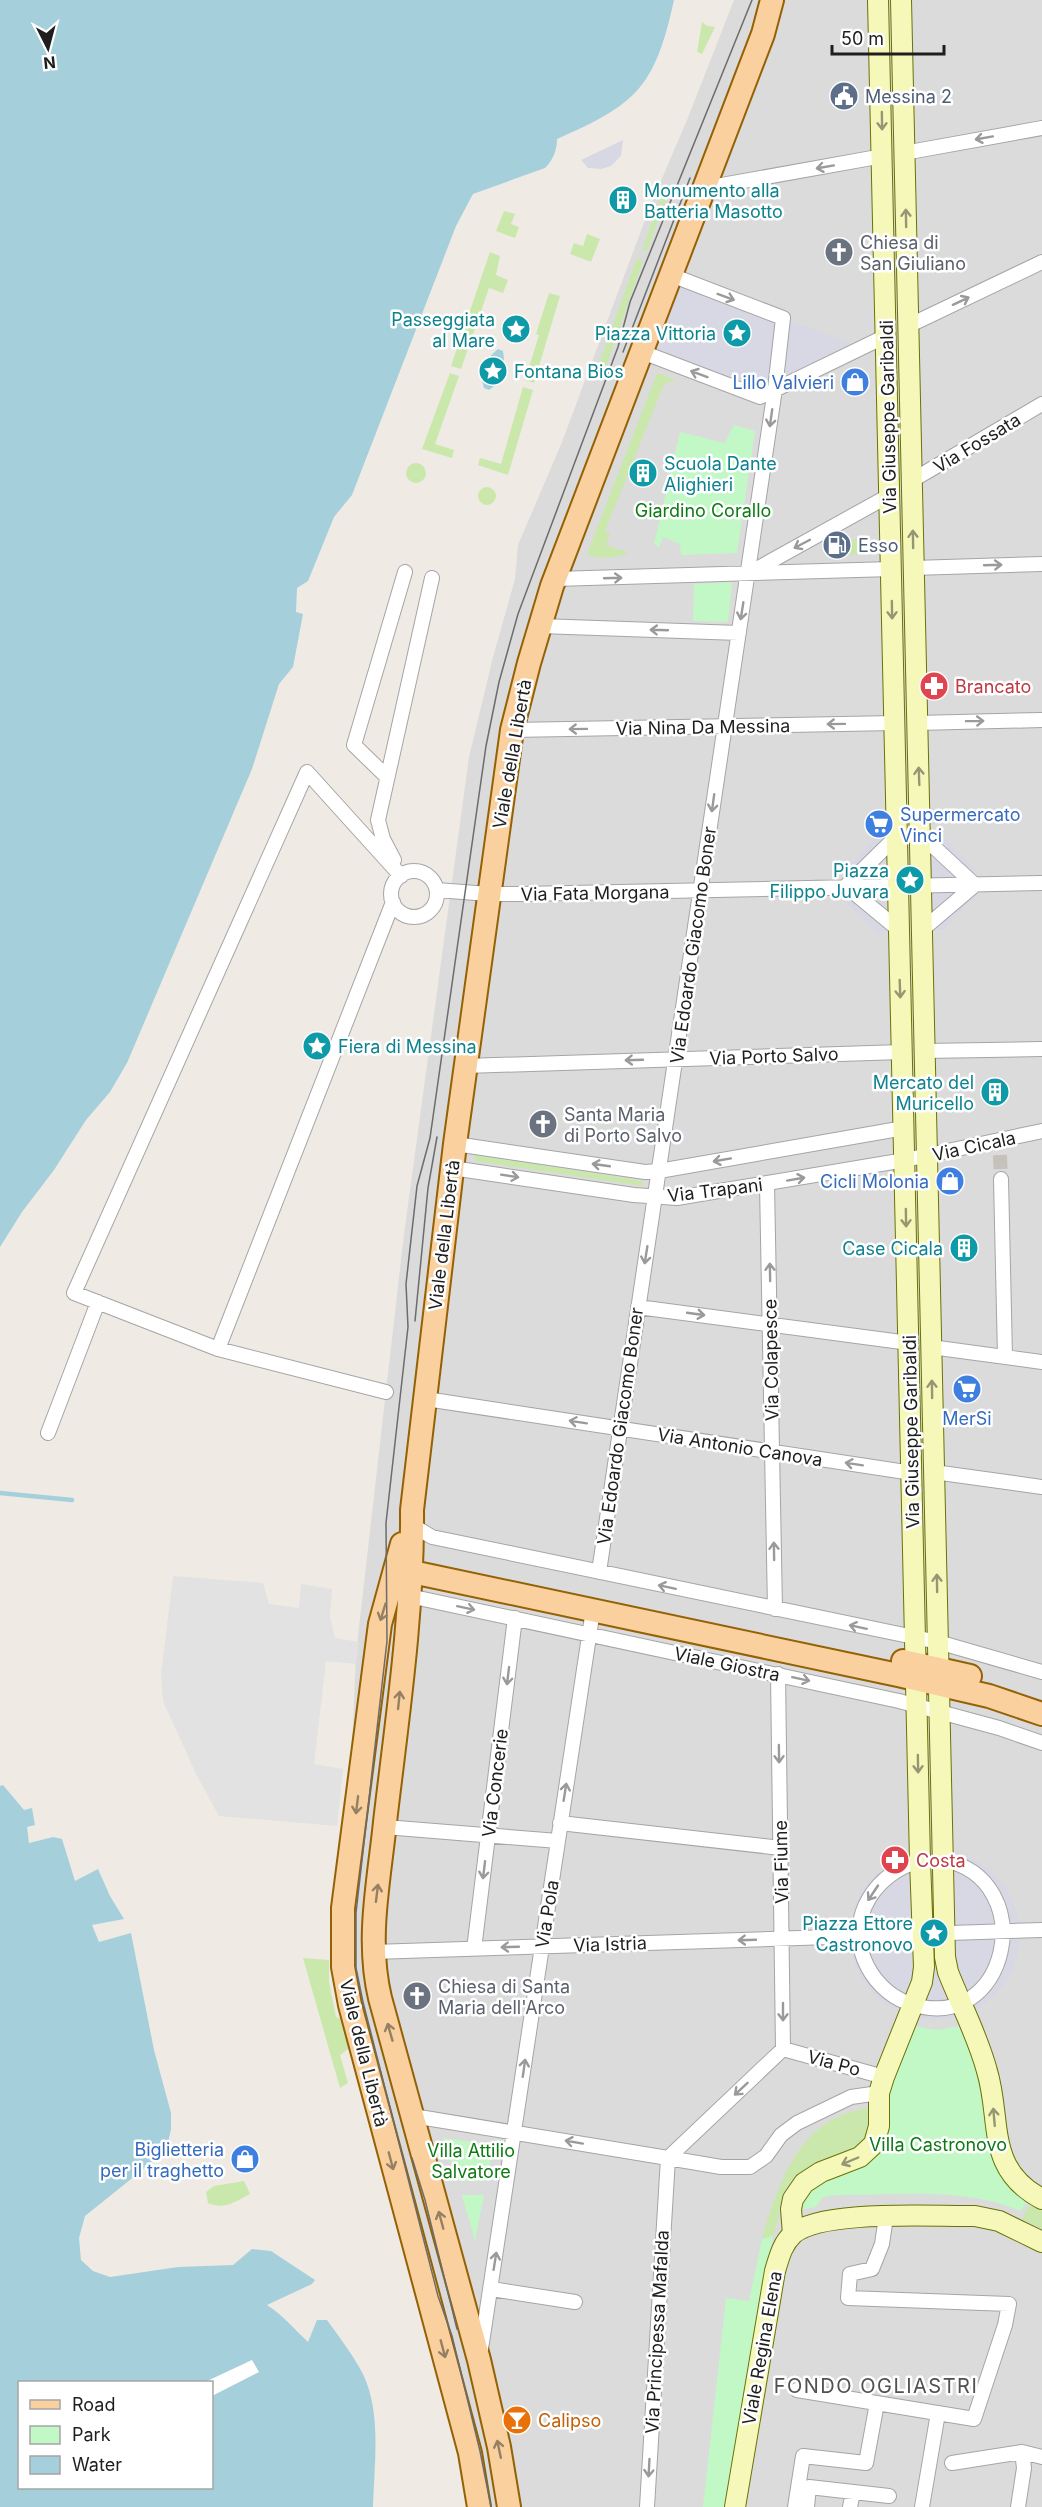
<svg xmlns="http://www.w3.org/2000/svg" width="1042" height="2507" font-family="Inter,sans-serif">
<style>
.residential{fill:#dcdbdb}
.grass{fill:#cae8ab}
.park{fill:#c1f8c5}
.parking{fill:#e2e2e2}
.plaza{fill:#d8d8e4}
.water{fill:#a5d0db;fill-rule:evenodd}
.pier{fill:#fff}
.lines{fill:none;stroke-linecap:round;stroke-linejoin:round}
.stream{stroke:#a5d0db;stroke-width:4.5}
.street-tunnel{stroke:#c5c2bc;stroke-width:14;stroke-dasharray:14 7;stroke-linecap:butt}
.street-casing{stroke:#a5a5a5;stroke-width:16}
.secondary-casing{stroke:#697207;stroke-width:22}
.primary-casing{stroke:#946104;stroke-width:26}
.street{stroke:#fff;stroke-width:14}
.secondary{stroke:#f6f8b9;stroke-width:20}
.primary{stroke:#f9d09e;stroke-width:22}
.tram{stroke:#6c6c6c;stroke-width:1.5}
.oneway{stroke:#959673}
.oneway2{stroke:#9a9a9a}
.oneway3{stroke:#968064}
.labels{text-anchor:middle;dominant-baseline:central;stroke-width:5;stroke-linejoin:round;paint-order:stroke}
.service-label{font-size:18px;fill:#4e5e75;stroke:#fff;text-anchor:start}
.culture-label{font-size:18px;fill:#0d838f;stroke:#fff;text-anchor:end}
.worship-label{font-size:18px;fill:#5b616d;stroke:#fff;text-anchor:start}
.shop-label{font-size:18px;fill:#366cbe;stroke:#fff;text-anchor:end}
.street-label{font-size:18px;fill:#1e1e1e;stroke:#fff}
.park-label{font-size:18px;fill:#0e7a14;stroke:#fff}
.health-label{font-size:18px;fill:#be3a42;stroke:#fff;text-anchor:start}
.food-label{font-size:18px;fill:#c56008;stroke:#fff;text-anchor:start}
.neighbourhood-label{font-size:20px;letter-spacing:1.5px;fill:#515151;stroke:#fff}
</style>
<rect width="100%" height="100%" fill="#efebe4"/>
<path class="residential" d="M734,0h308v2507h-569l-77,-286 -42,-184 -3,-265 5,-119 48,-419 65,-477 24,-100 22,-78 3,-34 44,-103 89,-238 36,-84z"/>
<path class="grass" d="M702,22l5,4 8,1 -13,27 -5,-2z
M662,194l5,2 -20,55 -5,-1z
M504,211l11,3 -4,10 8,3 -4,11 -19,-7z
M587,234l13,5 -9,23 -21,-8 4,-11 9,3z
M490,252l10,4 -4,19 12,5 -5,13 -14,-5 -28,81 -10,-3z
M637,258l6,3 -38,108 -7,-2z
M549,293l11,3 -26,87 -9,-3 14,-45 -3,-1z
M450,373l9,3 -24,68 19,6 -2,8 -30,-9z
M657,373l19,7 -12,4 -59,147 5,2 -4,12 23,8c-11,5 -32,7 -42,1z
M523,387l10,3 -25,85 -30,-10 2,-7 21,6z
M406 473a10 10 0 1 1 20 0a10 10 0 1 1-20 0Z
M478 496a9 9 0 1 1 18 0a9 9 0 1 1-18 0Z
M865,535l1,19 -22,1 -2,-11z
M475,1155l168,26v5l-168,-25z
M303,1958l26,2v22l7,35 9,3 8,20 -5,9 -8,6 8,28 -8,5z
M871,2108c0,7 0,16 -2,23 -8,27 -55,27 -76,48 -15,15 -12,38 -20,57l-11,3c17,-59 39,-124 109,-131z
M244,2181l6,13c-15,8 -26,16 -42,9l-2,-11 8,-6z
M1031,2203l11,6v20l-20,-10z"/>
<path class="park" d="M734,425l21,6 -18,122 -56,2 -1,-11 -17,-7 -4,10 -5,-3 26,-112 45,11z
M732,582l-4,40 -35,-1 1,-37z
M913,2026l24,4 24,-4c5,12 13,25 16,38 16,59 -1,92 51,138l-8,9c-53,-24 -126,-16 -185,-16l-12,2 -7,10 -16,3c5,-37 54,-31 75,-53 18,-20 11,-42 15,-66 4,-22 15,-43 23,-65z
M443,2138l50,7 -6,36h-30z
M462,2195h22l-9,46z
M773,2236l-47,271h-23l23,-209 23,3 13,-62z"/>
<path class="parking" d="M173,1576l90,7 6,21 30,4 2,-24 31,5 -2,28 5,21 24,4 -3,22 -30,-3 -12,103 29,5 -6,57 -118,-10 -22,-40 -34,-75 -2,-27z"/>
<path class="plaza" d="M623,140l-2,16 -10,10 -10,3 -13,-1 -7,-8z
M671,275l29,13 162,59 -102,50 -118,-45z
M898,835h45l32,33v28l-32,34h-44l-22,3 -34,-33 3,-14 -3,-12 31,-35z
M850 1935a85 85 0 1 1 170 0a85 85 0 1 1-170 0Z"/>
<path class="water" d="M0,0h674c-19,86 -36,104 -117,139 0,11 -4,21 -12,29l-72,26 -17,32 -104,269 -18,22 -26,64 -11,7 -1,24 7,2 -10,53 -14,17 -27,85 -125,294 -17,29 -24,28 -32,50 -32,42 -22,35z
M498,349l5,2c3,17 0,29 -14,39l-5,-2c-5,-15 1,-29 14,-39z
M3,1785l21,25 8,-2 3,17 -8,2 2,16 24,-6 9,2 13,42 23,-12 12,27 14,23 -32,6 7,17 32,-9 23,117 17,63v16l-5,22 -81,65 -6,22 2,22 12,11 17,6 68,-10 55,-2 19,-16 19,2 44,29 -3,4 -45,21c16,10 27,24 41,37l9,-22h10c13,18 26,35 36,54 19,40 11,91 10,133h-373v-721zM20,2382h192v106h-192z"/>
<path class="pier" d="M252,2360l7,12 -47,24v-14h-7z"/>
<g class="lines">
<path class="stream" d="M0,1493l72,7"/>
<path class="street-tunnel" d="M1000,1155l1,24"/>
<g class="street-casing">
<path id="street" d="M904,153l138,-25
M705,188l178,-32
M908,326l134,-64
M642,352l118,45 126,-61
M911,481l131,-77
M913,568l129,-4
M753,571l137,-76
M555,579l337,-10
M540,626l199,7
M917,723l125,-3
M512,730l383,-7
M387,777l-33,-32 51,-173
M921,835l54,50
M394,860l-11,-21 -5,-19 54,-242
M391 894a23 23 0 1 1 46 0a23 23 0 1 1-46 0Z
M846,886l52,-51
M846,886l53,44
M437,890l52,4h33l520,-11
M922,930l53,-45
M924,1051l118,-2
M466,1066l436,-14
M455,1144l190,28 14,-1 245,-43
M452,1168l182,27 43,3 228,-38 137,-29
M1001,1179l4,178
M767,1184l8,425
M638,1307l271,36
M931,1347l111,15
M218,1349l175,-447
M386,1392l-168,-43 -144,-56 233,-521 94,104
M426,1399l486,74
M48,1433l50,-131
M934,1472l108,15
M412,1525l20,12 506,105 104,30
M599,1572l176,-1183 8,-71 -112,-43
M409,1596l490,105 100,27 43,15
M778,1674l5,375
M560,1823l221,25
M385,1827l173,14
M920,1861c-43,11 -73,54 -56,98 8,20 24,37 44,44 101,36 134,-124 35,-143
M474,1949l41,-331
M373,1952l669,-22
M783,2049l101,28
M413,2116l255,42 115,-109
M491,2289l84,13
M481,2349l112,-739
M797,2390l177,29 31,-94 4,-21 -161,-6 2,-24 22,-5 10,-25 4,-27
M952,2463l70,-11 20,5
M647,2507l21,-349 53,9h29l16,-11 15,-21 16,-12 54,-26 28,-4
M795,2507l8,-51 63,7 11,-60
M807,2507l2,-20 80,9
M850,2507l3,-15
M922,2507l16,-94
M1018,2507l6,-39 -2,-16"/>
</g>
<g class="secondary-casing">
<path id="secondary" d="M901,0l44,1957 3,15c13,33 30,65 39,99 15,50 -2,98 55,128
M793,2234l-2,-25 2,-10 11,-16 17,-11 39,-15 14,-13 5,-18v-33l5,-16 38,-95 2,-15 -4,-106 -42,-1861
M735,2507l40,-236c4,-13 7,-27 18,-37 29,-25 141,-17 182,-18l24,5 43,21"/>
</g>
<g class="primary-casing">
<path id="primary" d="M402,1544l-22,80 -37,284v59l7,38 120,448 9,54
M398,1569l500,106 91,21 53,18
M903,1661l67,15
M509,2507l-10,-60 -20,-87 -99,-362c-14,-59 -1,-116 5,-176 12,-103 28,-207 27,-312l43,-366 57,-414 17,-67 23,-77 211,-552 9,-34"/>
</g>
<use href="#street" class="street"/>
<use href="#secondary" class="secondary"/>
<use href="#primary" class="primary"/>
<path class="tram" d="M623,352l67,-174
M415,1321l13,-133 9,-51
M412,2158l13,42 32,129
M491,2507l-11,-56 -28,-115 -14,-40 -75,-294 -7,-34v-55l31,-272 -1,-118 22,-196 -2,-43 11,-98 13,-48 56,-392 13,-64 19,-68 100,-267 12,-45 122,-302"/>
</g>
<defs><path id="oneway-shaft" d="M-6 0H5M1.5-3L5.5 0L1.5 3" fill="none" stroke-width="1.6" stroke-linecap="round" stroke-linejoin="round" transform="scale(1.5)"/></defs>
<g class="oneway">
<use href="#oneway-shaft" transform="translate(882 121) rotate(89)"/>
<use href="#oneway-shaft" transform="translate(906 218) rotate(-91)"/>
<use href="#oneway-shaft" transform="translate(913 539) rotate(-91)"/>
<use href="#oneway-shaft" transform="translate(892 610) rotate(89)"/>
<use href="#oneway-shaft" transform="translate(919 776) rotate(-92)"/>
<use href="#oneway-shaft" transform="translate(900 989) rotate(88)"/>
<use href="#oneway-shaft" transform="translate(906 1218) rotate(89)"/>
<use href="#oneway-shaft" transform="translate(932 1389) rotate(-91)"/>
<use href="#oneway-shaft" transform="translate(937 1583) rotate(-91)"/>
<use href="#oneway-shaft" transform="translate(918 1764) rotate(89)"/>
<use href="#oneway-shaft" transform="translate(994 2117) rotate(-95)"/>
<use href="#oneway-shaft" transform="translate(850 2161) rotate(157)"/>
</g>
<g class="oneway2">
<use href="#oneway-shaft" transform="translate(984 138) rotate(170)"/>
<use href="#oneway-shaft" transform="translate(825 167) rotate(170)"/>
<use href="#oneway-shaft" transform="translate(726 297) rotate(20)"/>
<use href="#oneway-shaft" transform="translate(961 301) rotate(-25)"/>
<use href="#oneway-shaft" transform="translate(699 374) rotate(-159)"/>
<use href="#oneway-shaft" transform="translate(771 418) rotate(98)"/>
<use href="#oneway-shaft" transform="translate(802 544) rotate(152)"/>
<use href="#oneway-shaft" transform="translate(993 565) rotate(-2)"/>
<use href="#oneway-shaft" transform="translate(613 578) rotate(-2)"/>
<use href="#oneway-shaft" transform="translate(742 611) rotate(99)"/>
<use href="#oneway-shaft" transform="translate(659 630) rotate(-178)"/>
<use href="#oneway-shaft" transform="translate(975 721) rotate(-1)"/>
<use href="#oneway-shaft" transform="translate(836 724) rotate(179)"/>
<use href="#oneway-shaft" transform="translate(578 729) rotate(179)"/>
<use href="#oneway-shaft" transform="translate(713 803) rotate(98)"/>
<use href="#oneway-shaft" transform="translate(634 1060) rotate(178)"/>
<use href="#oneway-shaft" transform="translate(722 1160) rotate(170)"/>
<use href="#oneway-shaft" transform="translate(601 1165) rotate(-172)"/>
<use href="#oneway-shaft" transform="translate(510 1176) rotate(9)"/>
<use href="#oneway-shaft" transform="translate(796 1179) rotate(-10)"/>
<use href="#oneway-shaft" transform="translate(646 1255) rotate(99)"/>
<use href="#oneway-shaft" transform="translate(770 1272) rotate(-91)"/>
<use href="#oneway-shaft" transform="translate(696 1314) rotate(8)"/>
<use href="#oneway-shaft" transform="translate(578 1422) rotate(-171)"/>
<use href="#oneway-shaft" transform="translate(854 1464) rotate(-171)"/>
<use href="#oneway-shaft" transform="translate(774 1551) rotate(-91)"/>
<use href="#oneway-shaft" transform="translate(667 1587) rotate(-168)"/>
<use href="#oneway-shaft" transform="translate(466 1608) rotate(12)"/>
<use href="#oneway-shaft" transform="translate(858 1627) rotate(-168)"/>
<use href="#oneway-shaft" transform="translate(508 1676) rotate(97)"/>
<use href="#oneway-shaft" transform="translate(801 1679) rotate(12)"/>
<use href="#oneway-shaft" transform="translate(779 1754) rotate(89)"/>
<use href="#oneway-shaft" transform="translate(565 1792) rotate(-81)"/>
<use href="#oneway-shaft" transform="translate(484 1870) rotate(97)"/>
<use href="#oneway-shaft" transform="translate(873 1893) rotate(124)"/>
<use href="#oneway-shaft" transform="translate(747 1940) rotate(178)"/>
<use href="#oneway-shaft" transform="translate(510 1947) rotate(178)"/>
<use href="#oneway-shaft" transform="translate(783 2012) rotate(90)"/>
<use href="#oneway-shaft" transform="translate(524 2068) rotate(-82)"/>
<use href="#oneway-shaft" transform="translate(741 2089) rotate(137)"/>
<use href="#oneway-shaft" transform="translate(574 2142) rotate(-170)"/>
<use href="#oneway-shaft" transform="translate(495 2261) rotate(-81)"/>
<use href="#oneway-shaft" transform="translate(649 2468) rotate(93)"/>
</g>
<g class="oneway3">
<use href="#oneway-shaft" transform="translate(383 1612) rotate(107)"/>
<use href="#oneway-shaft" transform="translate(399 1700) rotate(-84)"/>
<use href="#oneway-shaft" transform="translate(357 1805) rotate(97)"/>
<use href="#oneway-shaft" transform="translate(377 1893) rotate(-83)"/>
<use href="#oneway-shaft" transform="translate(390 2032) rotate(-106)"/>
<use href="#oneway-shaft" transform="translate(391 2161) rotate(75)"/>
<use href="#oneway-shaft" transform="translate(441 2220) rotate(-105)"/>
<use href="#oneway-shaft" transform="translate(443 2349) rotate(75)"/>
<use href="#oneway-shaft" transform="translate(499 2449) rotate(-102)"/>
</g>
<defs>
<g id="civic-disc" transform="scale(1.5)"><circle r="9.5" fill="#5c6f8a" stroke="#fff"/><path d="M-.6-6.5H3V-4.5H.6V-3L4-1V1h2V6H-6V1h2V-1L-.6-3ZM-1.2 2.5V6h2.4V2.5Z" fill="#fff"/></g>
<g id="building-disc" transform="scale(1.5)"><circle r="9.5" fill="#0f9aa8" stroke="#fff"/><path d="M-4-6H4V6H1V3H-1V6H-4ZM-2.5-4.3h1.7v1.8h-1.7ZM.8-4.3h1.7v1.8H.8ZM-2.5-1h1.7V.8h-1.7ZM.8-1h1.7V.8H.8Z" fill="#fff"/></g>
<g id="church-disc" transform="scale(1.5)"><circle r="9.5" fill="#6b7280" stroke="#fff"/><path d="M-1.2-6h2.4v3.5h3.3v2.4h-3.3V6h-2.4V-.1h-3.3v-2.4h3.3Z" fill="#fff"/></g>
<g id="sight-disc" transform="scale(1.5)"><circle r="9.5" fill="#0f9aa8" stroke="#fff"/><path d="M0-6L1.8-2.2L6-1.7L2.9 1.2L3.7 5.4L0 3.3L-3.7 5.4L-2.9 1.2L-6-1.7L-1.8-2.2Z" fill="#fff"/></g>
<g id="shop-disc" transform="scale(1.5)"><circle r="9.5" fill="#3f7fe0" stroke="#fff"/><path d="M-5-2.5h2.3a2.7 3.5 0 0 1 5.4 0H5L5.5 6h-11ZM-1.5-2.5h3a1.5 2.3 0 0 0-3 0Z" fill="#fff"/></g>
<g id="fuel-disc" transform="scale(1.5)"><circle r="9.5" fill="#5c6f8a" stroke="#fff"/><path d="M-5.5-6h7V0h2V4h1.3V-2.5L3-4.5l.8-.8L6-3V5H2.5V1h-1V6h-7ZM-4.2-4.7v3.2H.2V-4.7Z" fill="#fff"/></g>
<g id="pharmacy-disc" transform="scale(1.5)"><circle r="9.5" fill="#e0444e" stroke="#fff"/><path d="M-2-6h4v4h4v4h-4v4h-4v-4h-4v-4h4Z" fill="#fff"/></g>
<g id="supermarket-disc" transform="scale(1.5)"><circle r="9.5" fill="#3f7fe0" stroke="#fff"/><path d="M-6-5.5h2.5l.6 2H6L4.5 2H-2.5L-4.4-4H-6ZM-1.5 3.2a1.3 1.3 0 1 0 .1 0ZM3 3.2a1.3 1.3 0 1 0 .1 0Z" fill="#fff"/></g>
<g id="bar-disc" transform="scale(1.5)"><circle r="9.5" fill="#e8710a" stroke="#fff"/><path d="M-6-5H6L.8 .8V4.5H3.5V6h-7V4.5H-.8V.8Z" fill="#fff"/></g>
</defs>
<g fill-rule="evenodd">
<use href="#civic-disc" x="844" y="96"/>
<use href="#building-disc" x="623" y="200"/>
<use href="#church-disc" x="839" y="252"/>
<use href="#sight-disc" x="516" y="329"/>
<use href="#sight-disc" x="737" y="333"/>
<use href="#sight-disc" x="493" y="371"/>
<use href="#shop-disc" x="855" y="382"/>
<use href="#building-disc" x="643" y="473"/>
<use href="#fuel-disc" x="837" y="545"/>
<use href="#pharmacy-disc" x="934" y="686"/>
<use href="#supermarket-disc" x="879" y="824"/>
<use href="#sight-disc" x="910" y="880"/>
<use href="#sight-disc" x="317" y="1046"/>
<use href="#building-disc" x="995" y="1092"/>
<use href="#church-disc" x="543" y="1124"/>
<use href="#shop-disc" x="950" y="1181"/>
<use href="#building-disc" x="964" y="1248"/>
<use href="#supermarket-disc" x="967" y="1389"/>
<use href="#pharmacy-disc" x="895" y="1860"/>
<use href="#sight-disc" x="934" y="1933"/>
<use href="#church-disc" x="417" y="1996"/>
<use href="#shop-disc" x="245" y="2159"/>
<use href="#bar-disc" x="517" y="2420"/>
</g>
<g class="labels">
<g class="service-label">
<text x="865" y="96">Messina 2</text>
<text x="858" y="545">Esso</text>
</g>
<g class="culture-label">
<text x="644" y="190" text-anchor="start">Monumento alla<tspan x="644" dy="21">Batteria Masotto</tspan></text>
<text x="495" y="319">Passeggiata<tspan x="495" dy="21">al Mare</tspan></text>
<text x="716" y="333">Piazza Vittoria</text>
<text x="514" y="371" text-anchor="start">Fontana Bios</text>
<text x="664" y="463" text-anchor="start">Scuola Dante<tspan x="664" dy="21">Alighieri</tspan></text>
<text x="889" y="870">Piazza<tspan x="889" dy="21">Filippo Juvara</tspan></text>
<text x="338" y="1046" text-anchor="start">Fiera di Messina</text>
<text x="974" y="1082">Mercato del<tspan x="974" dy="21">Muricello</tspan></text>
<text x="943" y="1248">Case Cicala</text>
<text x="913" y="1923">Piazza Ettore<tspan x="913" dy="21">Castronovo</tspan></text>
</g>
<g class="worship-label">
<text x="860" y="242">Chiesa di<tspan x="860" dy="21">San Giuliano</tspan></text>
<text x="564" y="1114">Santa Maria<tspan x="564" dy="21">di Porto Salvo</tspan></text>
<text x="438" y="1986">Chiesa di Santa<tspan x="438" dy="21">Maria dell'Arco</tspan></text>
</g>
<g class="shop-label">
<text x="834" y="382">Lillo Valvieri</text>
<text x="900" y="814" text-anchor="start">Supermercato<tspan x="900" dy="21">Vinci</tspan></text>
<text x="929" y="1181">Cicli Molonia</text>
<text x="967" y="1418" text-anchor="middle">MerSi</text>
<text x="224" y="2149">Biglietteria<tspan x="224" dy="21">per il traghetto</tspan></text>
</g>
<g class="street-label">
<text transform="translate(888 417) rotate(-91)">Via Giuseppe Garibaldi</text>
<text transform="translate(977 443) rotate(-31)">Via Fossata</text>
<text transform="translate(703 727) rotate(-1)">Via Nina Da Messina</text>
<text transform="translate(512 754) rotate(-80)">Viale della Libertà</text>
<text transform="translate(595 893) rotate(-1)">Via Fata Morgana</text>
<text transform="translate(693 945) rotate(-82)">Via Edoardo Giacomo Boner</text>
<text transform="translate(774 1056) rotate(-2)">Via Porto Salvo</text>
<text transform="translate(974 1146) rotate(-12)">Via Cicala</text>
<text transform="translate(715 1190) rotate(-7)">Via Trapani</text>
<text transform="translate(444 1235) rotate(-83)">Viale della Libertà</text>
<text transform="translate(771 1360) rotate(-91)">Via Colapesce</text>
<text transform="translate(620 1426) rotate(-82)">Via Edoardo Giacomo Boner</text>
<text transform="translate(911 1432) rotate(-91)">Via Giuseppe Garibaldi</text>
<text transform="translate(740 1447) rotate(9)">Via Antonio Canova</text>
<text transform="translate(727 1664) rotate(12)">Viale Giostra</text>
<text transform="translate(495 1783) rotate(-83)">Via Concerie</text>
<text transform="translate(781 1862) rotate(-91)">Via Fiume</text>
<text transform="translate(547 1914) rotate(-81)">Via Pola</text>
<text transform="translate(610 1944) rotate(-2)">Via Istria</text>
<text transform="translate(364 2053) rotate(76)">Viale della Libertà</text>
<text transform="translate(834 2063) rotate(15)">Via Po</text>
<text transform="translate(657 2332) rotate(-87)">Via Principessa Mafalda</text>
<text transform="translate(762 2348) rotate(-80)">Viale Regina Elena</text>
</g>
<g class="park-label">
<text x="703" y="510">Giardino Corallo</text>
<text x="938" y="2144">Villa Castronovo</text>
<text x="471" y="2150">Villa Attilio<tspan x="471" dy="21">Salvatore</tspan></text>
</g>
<g class="health-label">
<text x="955" y="686">Brancato</text>
<text x="916" y="1860">Costa</text>
</g>
<g class="food-label">
<text x="538" y="2420">Calipso</text>
</g>
<g class="neighbourhood-label">
<text x="876" y="2386">FONDO OGLIASTRI</text>
</g>
</g>
<rect x="18" y="2381" width="195" height="108" fill="#ffffff" stroke="#a5a5a5" stroke-width="1.5"/>
<rect x="30" y="2400" width="30" height="9" fill="#f9d09e" stroke="#a5a5a5" stroke-width="1.5"/>
<text x="72" y="2411" font-size="18" fill="#1e1e1e">Road</text>
<rect x="30" y="2426" width="30" height="18" fill="#c1f8c5" stroke="#a5a5a5" stroke-width="1.5"/>
<text x="72" y="2441" font-size="18" fill="#1e1e1e">Park</text>
<rect x="30" y="2456" width="30" height="18" fill="#a5d0db" stroke="#a5a5a5" stroke-width="1.5"/>
<text x="72" y="2471" font-size="18" fill="#1e1e1e">Water</text>
<g transform="translate(48 48) rotate(174)" stroke="#ffffff" stroke-width="4.5" paint-order="stroke">
<path d="M0-4.5L10 22L0 15L-10 22Z" fill="#1e1e1e"/>
<text y="-9" font-size="16" font-weight="bold" text-anchor="middle" fill="#1e1e1e">N</text>
</g>
<path d="M832 45v9h112v-9" fill="none" stroke="#1e1e1e" stroke-width="3"/>
<text x="841" y="45" font-size="18" fill="#1e1e1e" stroke="#ffffff" stroke-width="4.5" paint-order="stroke">50 m</text>
</svg>
